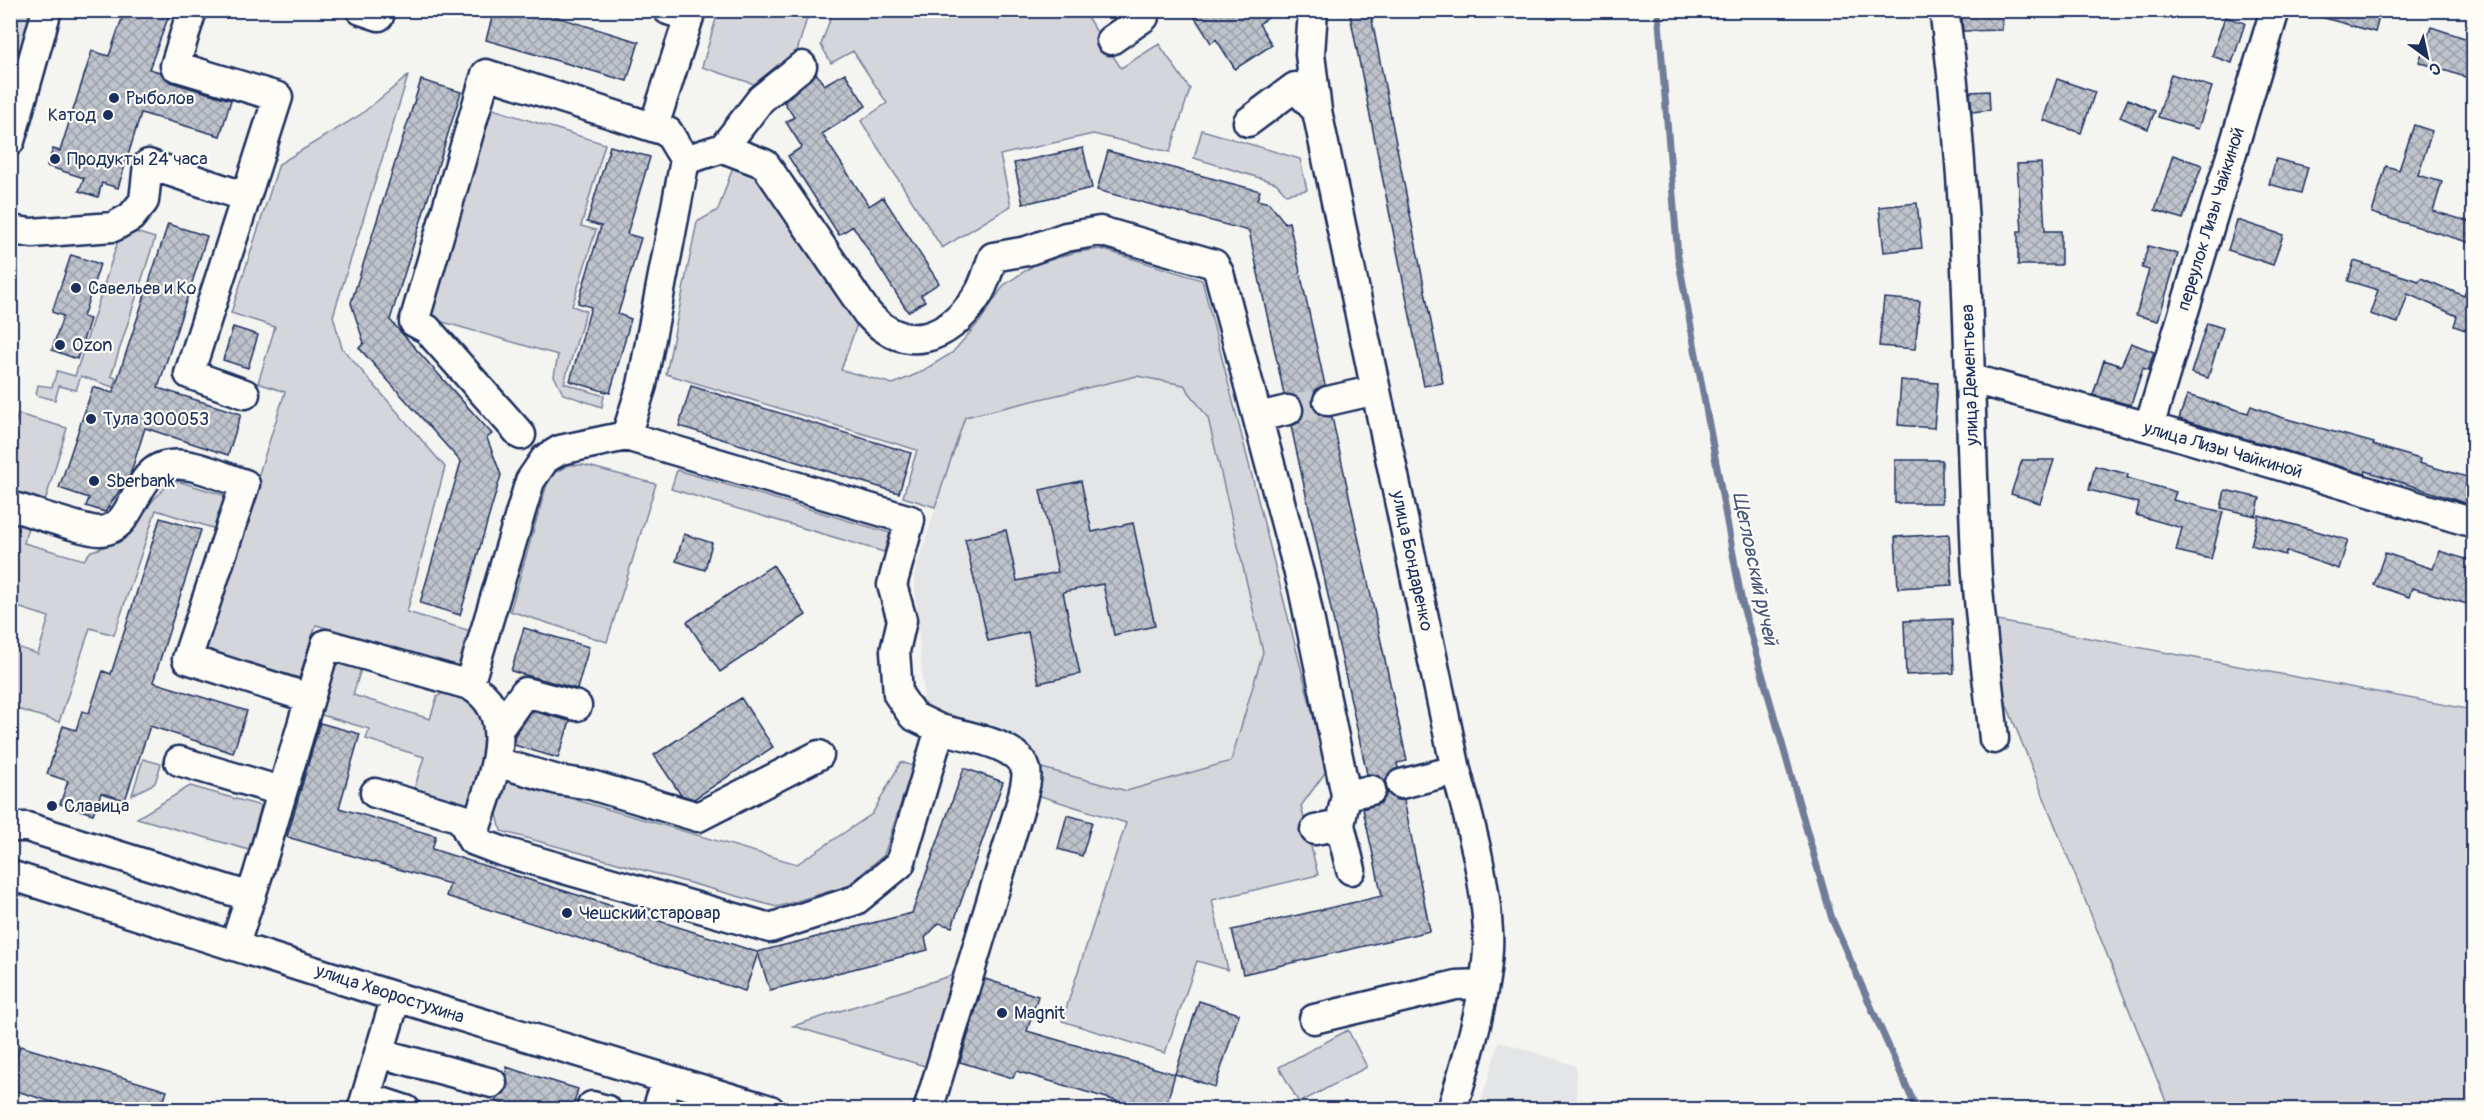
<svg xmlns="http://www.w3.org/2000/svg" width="2484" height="1120" font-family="Pangolin,sans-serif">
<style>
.built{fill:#e4e5e6}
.green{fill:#d4d6db;stroke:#78829c;stroke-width:1.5}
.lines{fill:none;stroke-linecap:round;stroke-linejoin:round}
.stream{stroke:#717c98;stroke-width:7}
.building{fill:url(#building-cross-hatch);stroke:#1b2f5e;stroke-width:1.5}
.minor-tunnel{stroke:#c9cdd4;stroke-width:28;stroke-dasharray:28 14;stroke-linecap:butt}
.minor-casing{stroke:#1b2f5e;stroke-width:33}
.minor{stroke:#fdfcf7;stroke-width:28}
.poi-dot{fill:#1b2f5e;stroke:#fdfcf7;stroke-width:2}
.labels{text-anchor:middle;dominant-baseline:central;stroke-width:4.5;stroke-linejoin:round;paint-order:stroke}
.poi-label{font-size:18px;fill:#1b2f5e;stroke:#fdfcf7;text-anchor:start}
.street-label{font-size:18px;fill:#1b2f5e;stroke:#fdfcf7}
.water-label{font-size:20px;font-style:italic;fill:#46567b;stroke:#fdfcf7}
</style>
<defs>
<pattern id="building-cross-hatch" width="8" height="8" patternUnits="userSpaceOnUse" patternTransform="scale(1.5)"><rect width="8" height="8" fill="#bfc3cc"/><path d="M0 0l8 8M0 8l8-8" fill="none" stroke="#9a9fa9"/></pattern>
</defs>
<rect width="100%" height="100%" fill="#f4f4f1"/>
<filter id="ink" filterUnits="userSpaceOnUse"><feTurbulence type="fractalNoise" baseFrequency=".0167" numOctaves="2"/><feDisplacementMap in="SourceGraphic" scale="12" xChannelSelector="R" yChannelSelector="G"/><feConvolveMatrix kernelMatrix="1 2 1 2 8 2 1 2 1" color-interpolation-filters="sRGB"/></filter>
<g filter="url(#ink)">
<path class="built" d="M1137,376l47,9 24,33 56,234 -33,110 -104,29 -89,-24 -113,-56 -11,-136 51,-158z
M1499,1041l77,25 1,43h-98z"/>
<path class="green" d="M804,10l5,2 -12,39 -40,34 -55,-18 16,-55 -3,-1z
M15,11h19l-23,76v-63z
M833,11h159l6,9 14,-9h71l38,57 38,-24 31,45 -20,63 -77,-18 -93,21 11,51 -69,42 -81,-127 26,-18 -34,-52 -22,12 -10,-18z
M408,76l-75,240 9,32 103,119 -38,145 67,20 -11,35 -147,-42 -17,53 -96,-29 82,-257 -27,-9 17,-56 -44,-14 48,-149 81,-49z
M490,108l115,36 -24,82 15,4 -24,76 14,5 -22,72 40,13 -2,11 -39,-13 -9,-18 4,-21 -133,-38z
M1202,130l98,29 7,31 -21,4 -10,-11 -82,-25z
M735,161l16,5 106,158 -16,46 52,14 26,-11 33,-20 28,-32 24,-36 30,-20 42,-13 25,-3 101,31 125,490 -26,36 17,69 -106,25 16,70 -31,-9 -32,92 -103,-32 64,-198 -95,-30 7,-26 89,24 104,-30 32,-109 -55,-234 -24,-33 -47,-9 -172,41 -30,90 -32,-10 14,-47 -251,-76 31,-152 21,-12z
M122,228l33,10 -44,138 5,2 -3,9 -32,-11 -5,14 -17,-4 -4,14 -19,-5 2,-10 14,2 5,-16 18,5z
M18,414l49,14 -24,80 -32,-9 -1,-59z
M569,465h15l72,19 -49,158 -97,-31 37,-127 7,-11z
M677,470l213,63 -6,19 -213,-63z
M174,480l59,18 -11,33 -66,-21 -42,125 -24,-7 -31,94 -48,-15v-62l27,9 11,-37 -38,-12 -1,-92 20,6 -6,24 60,17 7,-9c39,-7 53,-49 83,-71z
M1971,616l502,94v399h-304z
M333,654l30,8 -10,33 77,24 7,-22 8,-6 31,5 16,28 -21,88 -59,-16 12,-39 -58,-18 3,-10 -54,-16z
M143,759l18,5 -6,19 -23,12z
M901,762l12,4 -29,89 -37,31 -70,21 -276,-76 -8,-33 7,-20 297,86 75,-50z
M190,786l71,20 -12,44 -112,-32z
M959,973l-31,94 -135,-41z
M1348,1030l19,37 -68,36 -20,-36z"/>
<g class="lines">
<path class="stream" d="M1658,10l20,247 64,346 90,316 85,191"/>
</g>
<path class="building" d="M125,10h46l-22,59 11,3 10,10 61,18 -11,36 -79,-23 -23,75 -16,-5 -4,14 -19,-6 5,-13 -37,-12 6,-17 7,2 32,-100 17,5z
M494,10h40l105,32 -12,39 -141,-41z
M1190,10h90l-21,14 13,21 -37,24 -19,-30 -5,4z
M1349,10h21l73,373 -19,3z
M1961,10h41v20l-39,1z
M2318,10h63l-6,22 -58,-16z
M2225,17l20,6 -13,40 -20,-7z
M2431,27l43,14v39l-55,-18z
M816,73l8,12 21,-12 21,33 -44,28 47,72 14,-9 56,86 -18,12 4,6 -17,11 -55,-86 -14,9 -51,-79 14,-9 -16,-25 8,-5 -10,-15z
M2171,74l41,13 -14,42 -40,-12z
M2057,79l38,13 -14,41 -38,-13z
M421,80l40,12 -71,228 102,114 -5,4 14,37 -41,140 -40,-12 41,-141 -102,-114 5,-5 -13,-40z
M1989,91l1,19 -18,2 -2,-20z
M2128,99l27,12 -7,18 -28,-12z
M2414,125l18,6 -14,44 24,7 -9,29 41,12v21l-102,-31 14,-47 13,4z
M610,146l40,11 -23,77 14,4 -23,76 13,5 -21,74 -40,-12 21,-74 -13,-4 23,-77 -14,-4z
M1083,148l9,40 -69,16 -9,-41z
M1108,151l152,40 -3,9 12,3 16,20 4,-1 36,163 -9,4 -4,15 4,9 16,4 75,344 -10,2 1,5 -9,5 -4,9 -8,-7 -10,-1 -76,-348 9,-4 4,-15 -4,-9 -16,-4 -35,-163 -152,-41z
M2173,155l29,10 -19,54 -28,-9z
M2276,159l32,8 -7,26 -32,-9z
M2041,163l4,68h16v34h-43v-34h4l-5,-67z
M1917,203l5,45 -38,4 -5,-45z
M2237,220l46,15 -10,30 -45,-15z
M168,224l39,12 -49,152 83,26 -13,41 -83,-27 -15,47 -25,37 -19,-6 3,-8 -30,-10 34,-101 20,6z
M2148,246l30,8 -20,67 -22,-6 13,-45 -7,-2z
M71,255l29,9 -17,53 7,2 -13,40 -25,-9 11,-34 -11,-4z
M2354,261l65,20 2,-3 43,18 7,-19 3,1v55l-20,-7 3,-10 -49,-22 -10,29 -28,-9 8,-24 -30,-9z
M1884,298l36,3 -5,48 -36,-3z
M2207,323l16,5 -15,50 -17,-5z
M233,327l25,8 -10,33 -25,-8z
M2131,343l23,9 -6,18 -5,-2 -12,37 -38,-10 11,-35 17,6z
M1901,380l37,3 -4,45 -36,-3z
M691,386l220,67 -12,40 -220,-67z
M2187,395l61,18 3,-7 29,11 94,26 -1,2 47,14 -1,4 55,16v27l-108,-35 -1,3 -186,-55z
M1895,460h47v43h-47z
M2022,460h32l-14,43 -29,-9z
M2095,466l33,8 -1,4 49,14 -3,8 50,12 -12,47 -35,-8 6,-23 -46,-13 3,-12 -50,-13z
M1081,481l11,51 41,-9 22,103 -41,9 -11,-51 -40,8 17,82 -41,9 -11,-51 -40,9 -23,-102 41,-9 11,51 41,-9 -18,-82z
M2225,490l35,8 -4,18 -35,-8z
M2259,515l89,25 -9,29 -53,-18 -1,4 -34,-10z
M160,518l41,12 -48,152 94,29 -14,42 -83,-27 -25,74 -24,-7 -8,21 -33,-10 8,-23 -21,-7 16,-48 13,4 6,-19 7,2 14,-42 8,3z
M684,534l28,9 -7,27 -29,-9z
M1949,534l3,51 -54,3 -3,-51z
M2439,551l33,10 -4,13 6,2v30l-62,-18 -3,9 -35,-12 11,-32 48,16z
M773,565l33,50 -86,57 -33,-50z
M1952,619l2,54 -48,2 -2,-54z
M524,628l65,19 -12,42 -66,-18z
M741,698l32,49 -79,52 -13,-4 -27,-40z
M532,711l38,10 -12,37 -44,-13 1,-10z
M320,723l40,11 -21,74 97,28 -4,13 325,103 155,-39 52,-145 39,14 -51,145 -13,-4 -14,15 3,12 -158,40 -12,-37 -13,38 -299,-95 4,-12 -163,-47z
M1387,792l9,8h8l26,131 -187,43 -11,-44 150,-34 -19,-87 18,-6z
M1067,815l25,7 -10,34 -24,-7z
M985,979l53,17 -11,35 148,43 -10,36h-18l-131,-39 -3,7 -53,-16z
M1199,1001l40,13 -24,73 -40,-13z
M20,1046l147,45 -6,19h-83l-68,-21v-29h6z
M506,1067l72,22 -6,21h-51l-26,-9 13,-13z"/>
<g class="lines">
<path class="minor-tunnel" d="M1288,410l40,-9"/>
<g class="minor-casing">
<path id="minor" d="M192,10l-17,56 103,31 -32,100
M361,10l18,6
M1313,10l-3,44 7,57 139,659c14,53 29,105 32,161 3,50 -21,129 -36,179
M1944,10c26,182 24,366 32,548 3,61 12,121 18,181
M1111,40l33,-23 -4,-7
M1248,122l47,-35 22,24
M654,126l35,-109 -21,-7
M10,141l37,-131
M723,148l38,-49 41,-33
M10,230l22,3 81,-6 18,-10 13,-16 4,-37 98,33 -57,177 56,20
M1972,379l177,48 325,96
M1328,401l48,-11
M1258,417l30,-7
M2149,427l126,-417
M521,435l-94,-106 -13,-7 72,-248 182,58 17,28
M626,436l16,-51 43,-225 38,-12 42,16 102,149c38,43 81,27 110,-17 8,-11 11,-27 16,-39l34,-6 39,-14 34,-6 114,33 5,9 84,315 43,207 25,-5
M10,506c19,5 75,25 90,25 37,-2 32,-62 70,-66 23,-3 53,12 75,19l-58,175 122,39
M469,685l61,-204 15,-22 15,-9 66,-14 284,84 -18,65 10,35 -7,31 3,43 15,22 27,13
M500,727l25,-35 52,14
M179,761l102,30
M496,762l62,18 33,5 107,32 121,-62
M1401,784l55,-14
M375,793l86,25 11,22
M1346,795l-6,30 11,45
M10,827h17l224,70
M1315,830l25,-5
M10,875l386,122 374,113
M235,944l23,-70 68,-230 143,41c57,31 16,108 3,155l29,11 269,77 86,-28 44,-36 40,-135c24,7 78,14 86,41 2,9 -3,24 -5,33l-93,307
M1314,1019l142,-34 28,-1
M379,1053l113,30
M366,1097l40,13
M592,1106l15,4
M362,1110l34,-113
M657,1110l10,-31"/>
</g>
<use href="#minor" class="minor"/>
</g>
</g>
<g class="poi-dot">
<circle cx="114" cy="98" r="6"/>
<circle cx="108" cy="115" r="6"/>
<circle cx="55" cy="159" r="6"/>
<circle cx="76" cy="288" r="6"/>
<circle cx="60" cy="345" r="6"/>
<circle cx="91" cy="419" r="6"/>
<circle cx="94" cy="481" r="6"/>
<circle cx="52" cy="806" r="6"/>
<circle cx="567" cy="913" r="6"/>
<circle cx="1002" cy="1013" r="6"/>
</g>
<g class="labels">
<g class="poi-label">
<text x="126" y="98">Рыболов</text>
<text x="96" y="115" text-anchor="end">Катод</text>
<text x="67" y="159">Продукты 24 часа</text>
<text x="88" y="288">Савельев и Ко</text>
<text x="72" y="345">Ozon</text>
<text x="103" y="419">Тула 300053</text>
<text x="106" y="481">Sberbank</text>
<text x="64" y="806">Славица</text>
<text x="579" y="913">Чешский старовар</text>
<text x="1014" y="1013">Magnit</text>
</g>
<g class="street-label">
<text transform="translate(2211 219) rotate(-73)">переулок Лизы Чайкиной</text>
<text transform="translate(1970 375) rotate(-92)">улица Дементьева</text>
<text transform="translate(2223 450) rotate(16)">улица Лизы Чайкиной</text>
<text transform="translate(1412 561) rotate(78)">улица Бондаренко</text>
<text transform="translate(390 994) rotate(18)">улица Хворостухина</text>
</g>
<g class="water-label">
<text transform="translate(1755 568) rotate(78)">Щегловский ручей</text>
</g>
</g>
<rect width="2484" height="1120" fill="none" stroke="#fdfcf7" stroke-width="36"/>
<rect x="18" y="18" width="2448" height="1084" fill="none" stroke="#1b2f5e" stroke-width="2" filter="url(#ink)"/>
<g transform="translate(2427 57) rotate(147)" stroke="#fdfcf7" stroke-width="4.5" paint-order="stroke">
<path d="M0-4.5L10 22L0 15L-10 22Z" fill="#1b2f5e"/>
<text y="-9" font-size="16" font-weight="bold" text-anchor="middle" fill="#1b2f5e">С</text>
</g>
</svg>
